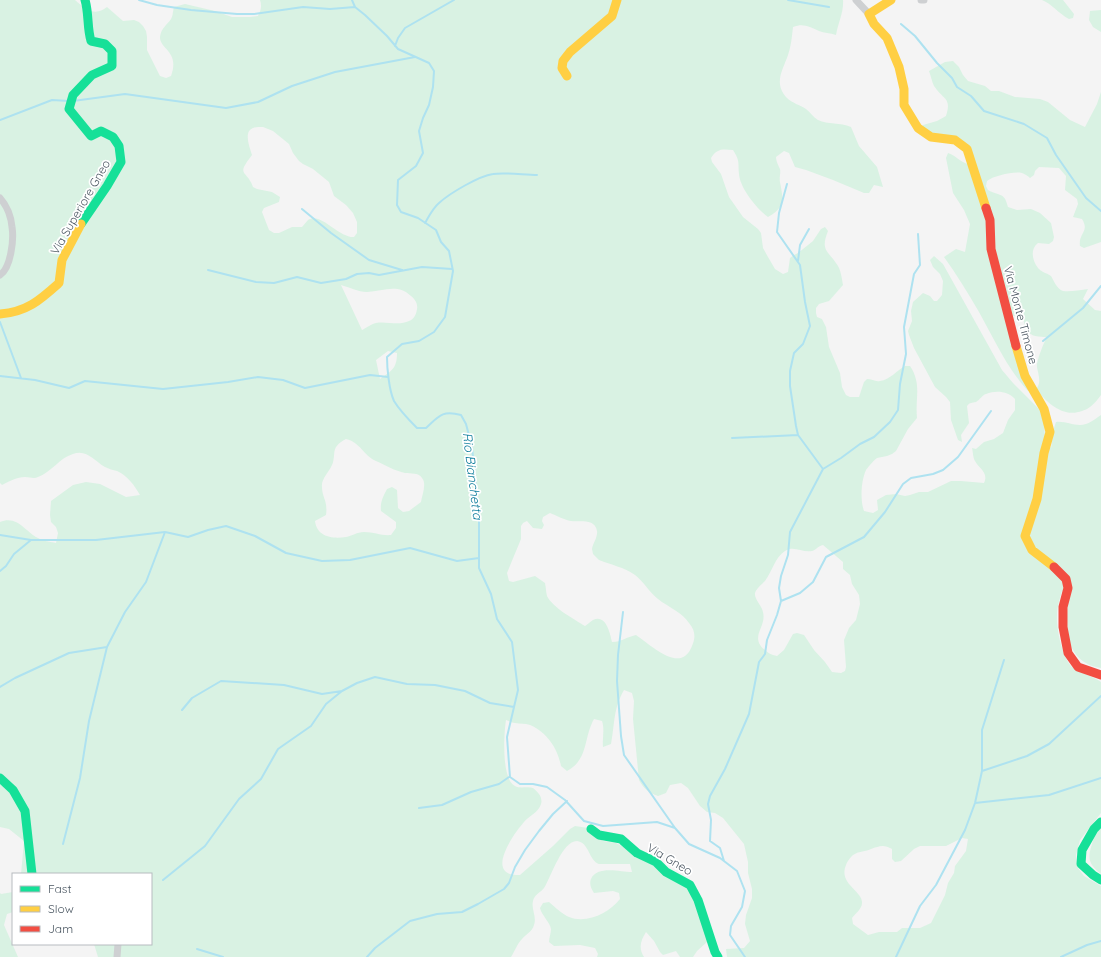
<svg xmlns="http://www.w3.org/2000/svg" width="1101" height="957" font-family="Quicksand,sans-serif">
<style>
.green{fill:#d9f2e3;fill-rule:evenodd}
.lines{fill:none;stroke-linecap:round;stroke-linejoin:round}
.stream{stroke:#aee2f0;stroke-width:2}
.street{stroke:#ced0d2;stroke-width:7}
.fast{stroke:#16e098;stroke-width:9}
.slow{stroke:#ffcf43;stroke-width:9}
.jam{stroke:#f24e42;stroke-width:9}
.labels{text-anchor:middle;dominant-baseline:central;stroke-width:3.5;stroke-linejoin:round;paint-order:stroke}
.street-label{font-size:12px;fill:#4a5661;stroke:#fff}
.water-label{font-size:13px;font-style:italic;fill:#0c7c9b;stroke:#fff}
</style>
<rect width="100%" height="100%" fill="#f4f4f4"/>
<path class="green" d="M0,0h75c10,9 20,17 32,7l16,14 11,-1 5,2 4,4 3,5 1,6v13l13,26 6,2 5,-2c9,-25 -11,-26 -11,-39 1,-9 7,-12 11,-18 2,-3 2,-9 3,-12l11,-3 30,7 17,6h18l8,-1c3,-6 4,-10 2,-16h583c1,12 -5,23 -7,35 -6,-2 -12,-2 -17,-4 -10,-4 -15,-8 -26,-4 -1,9 -2,20 -5,28 -5,15 -15,28 -1,43 5,5 13,7 19,11 4,3 7,8 12,11 10,5 22,2 33,7l8,19 18,21 6,20 -9,-2 -5,8h-5l-31,-13 -27,-10 -11,-3 -6,-14 -5,-2 -8,6c0,4 2,8 4,12 1,4 -1,8 0,13 3,17 6,25 -12,35 -12,-9 -28,-29 -29,-43 -1,-12 1,-13 -6,-24 -10,-1 -16,-2 -22,8l1,4 9,12 8,23 14,20 15,12 3,4 2,15 5,9 7,12 8,5 5,-2 2,-14 4,-3 4,-2 15,-12 8,-12 4,-2 3,4c-8,20 0,19 10,35 3,5 4,13 5,19l-14,16 -10,3 -3,4v5l1,4 5,2 4,8 3,20 11,26 2,14 4,8 4,2h9l5,-15 3,-3c5,0 8,3 13,2 10,-1 17,-11 25,-15h5c12,18 5,32 7,52l-9,11 -12,22 -4,3 -5,2 -10,2c-4,3 -8,8 -11,12 -5,11 -6,30 -2,41l9,2 5,-3 -1,-10 9,-5 10,-1 9,2 5,-1 9,-3h9l23,-11h10l23,2c5,-11 -5,-14 -9,-22 -2,-3 -2,-9 -3,-13l4,1 8,-7 10,-3 9,-6 5,-13 7,-10v-11c-7,-8 -19,-9 -29,-5 -4,1 -6,6 -10,8 -4,1 -6,0 -9,4l2,17 -8,12 1,7 -4,-2 -7,-20 -1,-18 -4,-5 -11,-10 -21,-39 -5,-13 -1,-4 4,-10 -1,-10 2,-9 10,-9 7,3 4,5h3l5,-6 1,-14 -3,-7 -7,-7 -3,-7 4,-4 9,8 59,106 11,13 28,28 3,12 1,15 6,10 3,-20 2,-6c9,-1 15,3 24,3 8,0 15,-6 21,-10v253c-5,-1 -11,-2 -15,-5 -23,-13 -19,-43 -18,-66l-6,-6c-2,7 -5,16 -5,24 -1,13 5,41 14,51 5,5 23,11 30,16v131l-21,27 -4,15 2,13 6,8 17,10v71h-374l-1,-8 18,-1 6,-7 -5,-17 1,-9 6,-17v-9l-4,-16v-11l-4,-18 -21,-26 -8,-5 -8,-1 -7,-6 -12,-18 -7,-5 -11,2 -4,8 -8,3c-9,-3 -14,-7 -19,-16l-6,-61 1,-18 -2,-8 -8,-3c-11,19 -9,33 -13,54l-8,3c-1,-9 2,-17 -1,-26l-8,-2c-11,20 -5,40 -27,52l-6,-5c-3,-17 -14,-34 -31,-41 -5,-2 -10,-1 -15,-2 -3,0 -6,-2 -9,-3 -2,13 -5,59 9,66 5,3 13,0 18,2 5,4 10,9 8,16 -2,8 -12,12 -17,18 -8,9 -29,38 -19,49 4,4 9,4 15,4l33,-29 17,-17 5,-3 13,2 15,13 13,2 17,9 58,38 16,45v7l-10,9 -4,6h-13l-4,-6 -13,4 -3,-3 -6,-11 -8,-9c-5,8 -8,16 -2,25h-47l1,-3 -3,-6 -15,-3 -26,1 -5,-4c0,-4 2,-9 2,-13 -1,-7 -9,-13 -11,-21l3,-5 6,-1c6,5 13,12 20,15 18,7 40,-4 51,-18l-1,-6 -6,-2 -19,2c-3,-5 -5,-9 -3,-14 6,-14 29,-7 41,-7l-2,-8h-31c-10,-3 -10,-22 -22,-23 -15,0 -26,36 -33,47 -3,4 -10,7 -11,13 -2,8 4,16 1,24 -2,7 -8,9 -12,14 -5,5 -7,12 -11,18h-413l-4,-13h57v-70h-130l3,-33 -15,-12 -9,-2v-305c18,-7 25,10 38,16 5,3 13,4 18,5l2,-10 -2,-6 -5,-5 -1,-7 1,-14 22,-16 13,-3 14,2 26,13 14,-2c-6,-10 -12,-19 -23,-24 -4,-1 -8,-2 -12,-4 -11,-6 -18,-18 -32,-13 -14,4 -21,18 -35,23 -4,2 -8,0 -13,0 -8,0 -15,4 -23,8l-2,-2zM263,127l10,4 16,13 4,9 6,8 4,3 10,5 16,13 5,14 12,9 7,8 4,9v11l-3,4c-15,1 -34,-26 -46,-17 -2,2 -4,5 -6,7h-10l-13,6h-5l-5,-3 -7,-18 2,-4 15,-6 1,-5 -8,-5 -15,-3 -4,-2c-6,-18 -18,-10 -1,-32 -2,-7 -9,-23 1,-27 3,-1 7,-1 10,-1zM341,285c8,2 17,7 26,7 16,-1 31,-9 44,4 4,3 7,8 6,13 -1,6 -3,10 -8,12 -10,5 -23,0 -33,2 -5,1 -10,5 -14,7zM388,351l9,2c0,16 -6,18 -17,26l-4,-19zM346,439c14,3 18,17 30,22 9,4 19,10 29,12 6,1 13,-1 17,5 5,6 0,17 -1,24l-12,9 -6,1 -5,-4 -1,-18 -5,-3 -5,2c-4,8 -7,13 -6,22l15,11v6l-5,7c-9,1 -17,-3 -27,-3 -7,0 -12,4 -18,5 -14,2 -29,0 -31,-16l11,-6c2,-15 -4,-17 -4,-28 -1,-8 7,-15 10,-22 3,-6 1,-13 4,-18 3,-4 6,-6 10,-8zM550,513c6,2 14,7 21,8 9,1 24,-3 26,10 1,6 -4,12 -5,18l1,5 6,6c12,5 25,7 36,15 9,7 14,17 23,24 10,8 24,13 31,24 6,7 7,14 3,23 -11,29 -41,-1 -56,-11 -10,2 -14,7 -24,7 -2,-9 -6,-28 -19,-22 -3,2 -5,4 -8,6 -11,-7 -32,-18 -38,-30 -1,-4 -1,-8 -2,-13l-10,-7 -22,6 -4,-1 -2,-8 14,-34v-13l2,-3 4,-2 6,7 9,1 2,-4 -2,-4 1,-4zM823,545l20,17v7l7,6 2,9 7,11 1,9 -4,16 -7,8 -5,12 2,27 -1,4 -4,2 -9,-1 -7,-10 -11,-12 -10,-15 -7,-2 -4,1 -9,16 -7,6c-5,-1 -7,-2 -11,-5 -18,-14 1,-23 -3,-39 -1,-6 -9,-13 -8,-19 1,-4 7,-9 10,-12 7,-9 10,-24 20,-30 9,-6 17,2 27,0 4,-1 6,-5 11,-6zM962,838l6,1 -2,12 -11,15 -1,7 -6,10 -3,12 -14,28 -11,5h-18l-5,4h-18l-11,3 -15,-11 -1,-6c3,-4 10,-9 10,-15 1,-12 -24,-19 -16,-38 1,-3 3,-6 5,-8 5,-6 14,-5 20,-8 8,-3 13,-5 21,0v10l3,3 6,-1 13,-12 6,-3h26z
M1042,0h21l11,14 -1,4 -4,1c-11,-6 -17,-15 -27,-19z
M1101,10v22l-8,-5 -4,-7 1,-9z
M953,61l6,6 4,8 5,6 17,5 6,5h8l16,6 25,2 8,3 22,18 15,7 12,-23 4,-12v150l-17,6 -4,-2c-2,-13 10,-14 2,-27l-9,-2 5,-13 -1,-5 -12,-9 1,-14 -7,-8 -20,-1 -4,4 -1,4 -4,3c-2,-2 -5,-4 -8,-5 -8,-2 -29,3 -35,8l-1,5 2,4c12,7 16,1 20,17l9,3 14,-1 9,4 11,10 3,14 -1,4 -4,3 -11,-1c-8,6 -6,17 0,25 3,4 9,5 13,8 3,5 6,13 12,15 7,1 17,-1 25,-2l-5,10 12,11 6,1v84c-3,4 -7,9 -11,12 -2,2 -6,3 -8,4 -19,7 -35,-8 -46,-22l-8,2c-21,-23 -34,-52 -49,-79 -11,-19 -22,-37 -35,-55l12,-8 9,3 5,-28 -6,-14 -11,-17 -7,-35 2,-5c7,2 12,9 20,11l-3,-11 -5,-7 -9,-4 -19,-1 -13,-7 4,-9 14,-4 9,-5c6,-19 -3,-16 -12,-30 -2,-4 -3,-10 -5,-15l16,-9zM1019,315l4,2c3,17 7,20 24,20 -3,5 -11,25 -10,30 1,7 5,16 -1,22l-10,-16 -13,-57z
M1101,828v46c-12,-10 -14,-15 -9,-30 2,-7 4,-10 9,-16z
M13,892v20l-6,2 -3,11 14,32h-18v-64l1,1z"/>
<g class="lines">
<path class="stream" d="M139,0l18,5 34,5 46,4h17l49,-7 27,2 25,-2
M352,0l3,7 10,8 22,21 11,13 31,14 5,8 -1,16 -4,18 -6,13 -4,13 4,22 -7,13 -18,14 -1,25 4,7 17,6 18,12 5,12 8,9 4,20 -8,46 -11,15 -15,9 -17,3 -15,13c0,11 2,33 7,44 6,10 15,19 23,27h9c13,-12 16,-18 35,-13l5,9 6,23 5,51 2,10v60l12,26 6,25 15,23 6,48 -11,47 3,40 10,7h13l14,3 18,13 19,21 19,5 54,-4 18,6 14,16 31,14 17,13 8,20 -3,16 -11,19 -1,9 15,22
M788,0l41,7
M901,24l14,12 22,27 15,15 5,9 14,9 13,15 40,13 23,14 9,17 30,43 15,13
M395,46l3,-8 7,-10 49,-28
M73,101l52,-7 101,14 32,-6 34,-16 43,-14 80,-15
M0,120l52,-20 17,1
M787,184l-8,29 -2,19 23,33 5,37 5,24 -7,18 -9,9 -4,18v15l6,40 2,9 25,34
M302,209l29,24 38,27 33,10
M425,223c4,-7 8,-15 14,-20 11,-10 40,-27 54,-29 11,-2 32,1 44,1
M798,261l2,-16 9,-16
M208,270l48,12 18,1 23,-6 24,6 25,-4 11,-5 12,-1 10,2 43,-8 30,2
M0,322l21,56
M1043,341l40,-33 18,-22
M0,376l35,4 34,8 16,-7 78,8 65,-7 30,-5 25,3 22,8 65,-13 18,2
M732,438l66,-3
M0,535l31,5h65l69,-8 23,5 20,-7 18,-4 29,10 31,17 36,8 28,-1 60,-12 47,13 22,-3
M0,571l6,-5 8,-12 17,-14
M781,601l19,-8 13,-11 13,-25 38,-20 21,-25 18,-28 8,-6 22,-4 10,-4 15,-13 33,-46
M623,612l-5,43 -1,26 4,55 3,19 51,73
M0,687l15,-9 54,-25 38,-6
M182,710l10,-12 29,-17 63,4 38,9 20,-3
M982,771l45,-15 22,-12 52,-48
M975,803l74,-8 52,-17
M419,808l23,-3 29,-13 28,-8 10,-7
M63,844l17,-66 9,-57 18,-74 18,-35 21,-30 19,-50
M724,861l-4,-13 -10,-7 1,-21 -3,-16 2,-8 15,-27 24,-55 10,-52 6,-8 2,-14 10,-25 4,-14 -2,-13 2,-12 7,-21 2,-23 33,-63 18,-11 19,-14 14,-7 16,-15 8,-12 2,-26 6,-30 -2,-27 10,-53 6,-9 -2,-31
M163,880l42,-34 34,-47 22,-20 17,-30 33,-23 15,-22 16,-13 15,-8 18,-6 32,7 28,1 30,6 25,12 24,4
M197,949l26,8
M367,957l8,-9 35,-27 27,-7 25,-2 16,-8 26,-15 5,-6 6,-16 10,-17 14,-19 14,-17 14,-13
M896,957l24,-51 16,-21 29,-55 10,-27 7,-32v-41l22,-70
M1061,957l26,-12 14,-4"/>
<path class="street" d="M856,0l13,14
M921,0h3
M0,198c7,8 11,18 12,29 2,12 -1,41 -12,48
M117,957l1,-13"/>
<path class="fast" d="M81,224l26,-38 14,-24 -2,-16 -6,-9 -12,-6 -10,5 -22,-27 4,-14 19,-20 20,-9v-15l-7,-7 -14,-3c-4,-13 -2,-28 -6,-41
M0,778l13,12 12,21 7,63
M1101,822l-7,7 -12,21 -1,14 12,11 8,5
M591,829l8,6 22,4 16,14 19,9 10,10 24,13 8,15 17,52 3,5"/>
<path class="slow" d="M891,0l-22,14 5,10 13,14 12,29 5,22v16l14,23 13,9 24,3 12,9 19,59
M567,76l-5,-8 1,-7 7,-9 42,-36 5,-16
M0,314c27,-2 40,-14 59,-31l3,-23 19,-36
M1016,346l9,30 19,33 6,23 -6,21 -7,46 -12,37 7,14 22,17"/>
<path class="jam" d="M986,208l4,12 1,29 25,97
M1054,567l12,12 2,9 -5,19v20l5,26 10,14 23,8"/>
</g>
<g class="labels">
<g class="street-label">
<text transform="translate(80 207) rotate(-60)">Via Superiore Gneo</text>
<text transform="translate(1021 315) rotate(75)">Via Monte Timone</text>
<text transform="translate(670 859) rotate(31)">Via Gneo</text>
</g>
<g class="water-label">
<text transform="translate(473 476) rotate(83)">Rio Bianchetta</text>
</g>
</g>
<rect x="12" y="873" width="140" height="72" fill="#ffffff" stroke="#b7bbc0"/>
<rect x="20" y="886" width="20" height="6" fill="#16e098" stroke="#b7bbc0"/>
<text x="48" y="893" font-size="12" fill="#4a5661">Fast</text>
<rect x="20" y="906" width="20" height="6" fill="#ffcf43" stroke="#b7bbc0"/>
<text x="48" y="913" font-size="12" fill="#4a5661">Slow</text>
<rect x="20" y="926" width="20" height="6" fill="#f24e42" stroke="#b7bbc0"/>
<text x="48" y="933" font-size="12" fill="#4a5661">Jam</text>
</svg>
